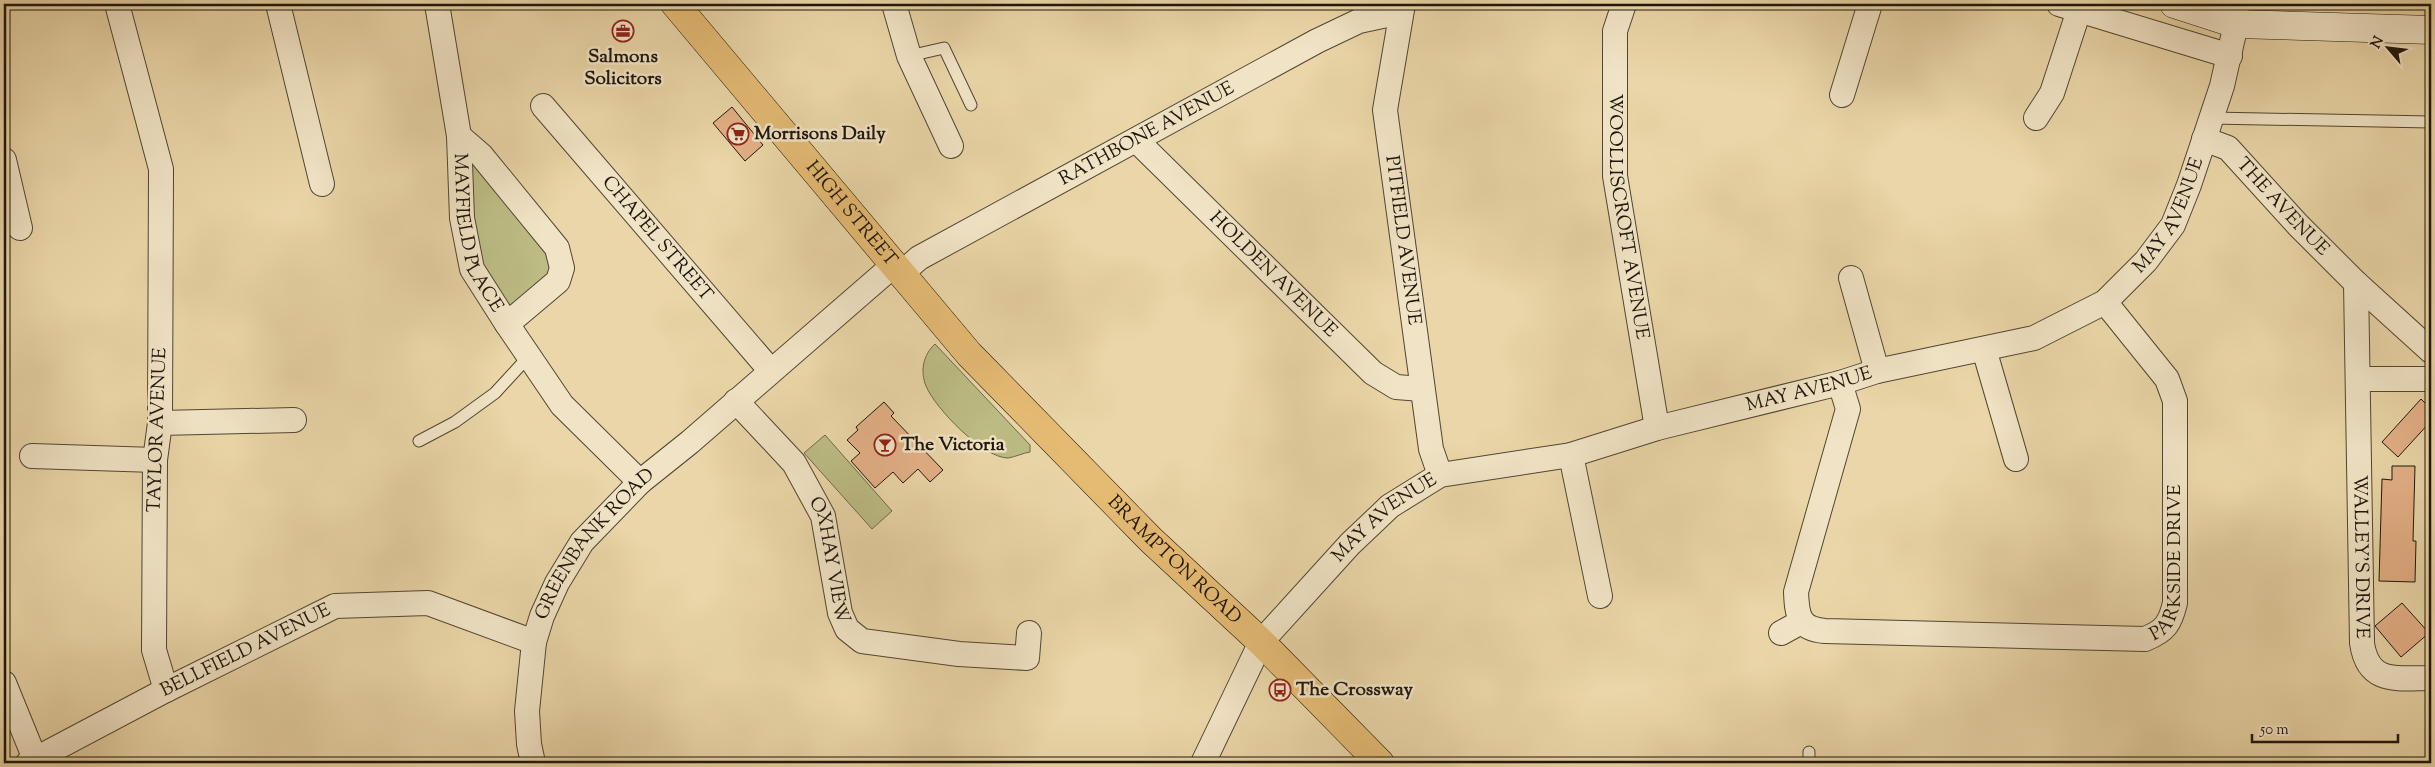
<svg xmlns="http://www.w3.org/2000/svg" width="2435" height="767" font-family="'Sorts Mill Goudy',serif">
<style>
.green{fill:#bcbc84;stroke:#6d6948}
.building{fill:#e4b087;stroke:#1e160b}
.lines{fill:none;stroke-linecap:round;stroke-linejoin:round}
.service-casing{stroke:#514632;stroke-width:13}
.minor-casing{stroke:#514632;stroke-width:26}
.secondary-casing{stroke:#1e160b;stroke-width:29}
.trunk-casing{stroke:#1e160b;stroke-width:29}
.service{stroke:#f1e4c6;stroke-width:11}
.minor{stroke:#f1e4c6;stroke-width:24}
.secondary{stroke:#f1e4c6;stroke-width:28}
.trunk{stroke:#e5bb74;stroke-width:28}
.labels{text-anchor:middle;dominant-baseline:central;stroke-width:5;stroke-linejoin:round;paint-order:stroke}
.poi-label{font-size:19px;font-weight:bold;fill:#1e160b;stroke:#f1e4c6;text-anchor:start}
.street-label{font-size:19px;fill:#1e160b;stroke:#f1e4c6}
</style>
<rect width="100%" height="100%" fill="#ead6a8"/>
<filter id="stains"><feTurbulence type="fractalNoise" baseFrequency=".004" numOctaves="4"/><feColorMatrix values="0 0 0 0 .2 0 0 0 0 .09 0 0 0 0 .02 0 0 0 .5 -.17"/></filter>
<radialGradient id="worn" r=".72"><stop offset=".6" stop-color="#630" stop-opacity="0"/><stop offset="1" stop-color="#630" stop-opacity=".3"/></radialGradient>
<path class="green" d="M459,136l103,132 -55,56 -35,-55z
M935,344l95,101v7c-7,1 -15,5 -22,6 -25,0 -73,-50 -82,-72 -6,-15 -3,-31 9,-42z
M825,435l67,76 -20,18 -68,-76z"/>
<path class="building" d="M732,107l31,38 -18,16 -32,-38z
M2421,399l10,10v12l-33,36 -16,-15z
M884,402l10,11 -3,3 52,54 -13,12 -12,-13 -15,14 -10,-11 -18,16 -24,-27 9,-8 -13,-13 11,-10 -2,-3z
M2392,466h23l-2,75h3l-1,41 -36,-1 3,-102 10,1z
M2402,603l27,30 -28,24 -26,-31z"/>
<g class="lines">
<g class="service-casing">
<path id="service" d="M909,56l35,-8 27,57
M2211,118l220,4
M419,441l36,-19 40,-29 34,-37
M1809,763v-11"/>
</g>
<g class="minor-casing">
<g id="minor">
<path d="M117,4l44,165 -1,254 -5,37 -1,190 12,40"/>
<path d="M278,4l44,180"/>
<path id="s1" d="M437,4l22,132 3,82 10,51 35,55 55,81 78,77"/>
<path d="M894,4l15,52 42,90"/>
<path id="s2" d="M1403,4l-18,106 46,339 9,26"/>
<path id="s3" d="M1624,4l-9,27v145l42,252"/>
<path d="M2059,4l171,52"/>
<path d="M1842,95l28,-91"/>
<path id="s4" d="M543,106l228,265"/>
<path d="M2036,118l16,-25 29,-89"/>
<path d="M459,136l22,19 76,93 5,20 -4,13 -51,43"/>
<path id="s5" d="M2204,139l24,9 70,77 58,58 75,68"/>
<path id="s6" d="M1136,140l237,233 23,14 26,2"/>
<path d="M4,160l16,68"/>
<path id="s7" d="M902,273l17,-15 398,-217 42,-20 42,-9"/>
<path d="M1851,278l26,93"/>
<path id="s8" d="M2356,283l6,360c6,42 35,35 69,35"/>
<path d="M1984,349l32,110"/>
<path d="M2358,379h73"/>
<path id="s9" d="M1840,383l8,26 -52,183c1,24 3,37 29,39l320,8c20,-8 25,-15 30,-36v-202l-8,-22 -62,-77"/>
<path id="s10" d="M736,401l58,62 29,53 17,97 7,16 15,12 97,13 68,4 2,-25"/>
<path d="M160,423l134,-3"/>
<path d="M1571,455l29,141"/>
<path d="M32,456l123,4"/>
<path d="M1781,633l20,-11"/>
<path d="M4,683l31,76"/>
<path id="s11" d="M28,763l138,-73 169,-84 93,-3 106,39"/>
<path id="s12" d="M533,763l-4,-19 -2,-33 7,-69 8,-26 15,-33 25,-41 58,-60 50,-40 205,-178"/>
<path id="s13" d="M1203,763l58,-121 89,-98 40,-38 50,-31 131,-20 86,-27 183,-45 37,-12 157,-33 71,-36 41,-41 27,-36 16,-40 33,-99 14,-62v-20"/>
</g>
</g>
<g class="secondary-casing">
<path id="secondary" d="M2174,4l62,20 195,6"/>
</g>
<g class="trunk-casing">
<g id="trunk">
<path id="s14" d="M675,4l294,350 182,186 110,102 119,121"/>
</g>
</g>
<use href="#service" class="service"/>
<use href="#minor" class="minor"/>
<use href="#secondary" class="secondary"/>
<use href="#trunk" class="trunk"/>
</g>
<defs>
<g id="office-ring" transform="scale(1.125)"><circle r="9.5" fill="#f1e4c6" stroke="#8f2418" stroke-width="1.5"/><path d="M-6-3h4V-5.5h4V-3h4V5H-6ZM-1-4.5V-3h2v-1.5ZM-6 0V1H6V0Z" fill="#8f2418"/></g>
<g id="supermarket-ring" transform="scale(1.125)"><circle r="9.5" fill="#f1e4c6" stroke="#8f2418" stroke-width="1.5"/><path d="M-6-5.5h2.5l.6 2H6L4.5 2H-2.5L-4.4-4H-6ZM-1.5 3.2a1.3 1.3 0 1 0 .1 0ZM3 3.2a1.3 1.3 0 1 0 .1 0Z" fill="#8f2418"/></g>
<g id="bar-ring" transform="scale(1.125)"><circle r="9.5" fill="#f1e4c6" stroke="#8f2418" stroke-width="1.5"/><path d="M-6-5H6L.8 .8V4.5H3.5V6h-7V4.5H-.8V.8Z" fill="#8f2418"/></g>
<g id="bus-ring" transform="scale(1.125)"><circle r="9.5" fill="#f1e4c6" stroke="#8f2418" stroke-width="1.5"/><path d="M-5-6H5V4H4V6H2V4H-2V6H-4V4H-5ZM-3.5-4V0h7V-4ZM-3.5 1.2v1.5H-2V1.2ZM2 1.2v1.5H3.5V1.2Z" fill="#8f2418"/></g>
</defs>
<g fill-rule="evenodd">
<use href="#office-ring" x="623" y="31"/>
<use href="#supermarket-ring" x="738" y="134"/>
<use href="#bar-ring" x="885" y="445"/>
<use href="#bus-ring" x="1280" y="690"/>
</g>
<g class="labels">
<g class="poi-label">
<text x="623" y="57" text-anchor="middle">Salmons<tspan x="623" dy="22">Solicitors</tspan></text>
<text x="754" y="134">Morrisons Daily</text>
<text x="901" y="445">The Victoria</text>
<text x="1296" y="690">The Crossway</text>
</g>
<g class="street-label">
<text stroke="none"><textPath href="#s7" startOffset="282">RATHBONE AVENUE</textPath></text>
<text stroke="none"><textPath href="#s5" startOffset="106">THE AVENUE</textPath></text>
<text stroke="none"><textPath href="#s14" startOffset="274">HIGH STREET</textPath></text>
<text stroke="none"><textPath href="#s13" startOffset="1180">MAY AVENUE</textPath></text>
<text stroke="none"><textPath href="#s3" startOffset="215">WOOLLISCROFT AVENUE</textPath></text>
<text stroke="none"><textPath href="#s1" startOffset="234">MAYFIELD PLACE</textPath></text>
<text stroke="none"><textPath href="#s4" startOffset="175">CHAPEL STREET</textPath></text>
<text stroke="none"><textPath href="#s2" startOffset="239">PITFIELD AVENUE</textPath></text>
<text stroke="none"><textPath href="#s6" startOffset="192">HOLDEN AVENUE</textPath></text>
<text stroke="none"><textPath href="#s13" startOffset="760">MAY AVENUE</textPath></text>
<text transform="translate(158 430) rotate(-88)">TAYLOR AVENUE</text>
<text stroke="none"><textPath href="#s13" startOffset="310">MAY AVENUE</textPath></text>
<text stroke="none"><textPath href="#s12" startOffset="239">GREENBANK ROAD</textPath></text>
<text stroke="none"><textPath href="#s8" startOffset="274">WALLEY'S DRIVE</textPath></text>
<text stroke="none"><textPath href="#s9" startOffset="681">PARKSIDE DRIVE</textPath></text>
<text stroke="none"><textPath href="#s14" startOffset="748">BRAMPTON ROAD</textPath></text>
<text stroke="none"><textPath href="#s10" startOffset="190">OXHAY VIEW</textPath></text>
<text stroke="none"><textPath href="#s11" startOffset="245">BELLFIELD AVENUE</textPath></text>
</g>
</g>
<rect width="2435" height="767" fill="none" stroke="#ead6a8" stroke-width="20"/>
<rect x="5" y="5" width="2425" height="757" fill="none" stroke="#1e160b" stroke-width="2.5"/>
<rect x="10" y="10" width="2415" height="747" fill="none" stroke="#1e160b"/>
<g transform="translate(2388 48) rotate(298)" stroke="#f1e4c6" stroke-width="4" paint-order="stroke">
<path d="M0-4L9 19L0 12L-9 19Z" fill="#1e160b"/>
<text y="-8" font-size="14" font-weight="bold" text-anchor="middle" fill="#1e160b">N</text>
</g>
<path d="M2252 734v8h146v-8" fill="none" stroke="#1e160b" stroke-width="2.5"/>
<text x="2260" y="734" font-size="15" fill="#1e160b" stroke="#f1e4c6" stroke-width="4" paint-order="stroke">50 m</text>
<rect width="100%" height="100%" filter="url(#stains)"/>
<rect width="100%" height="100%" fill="url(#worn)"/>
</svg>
